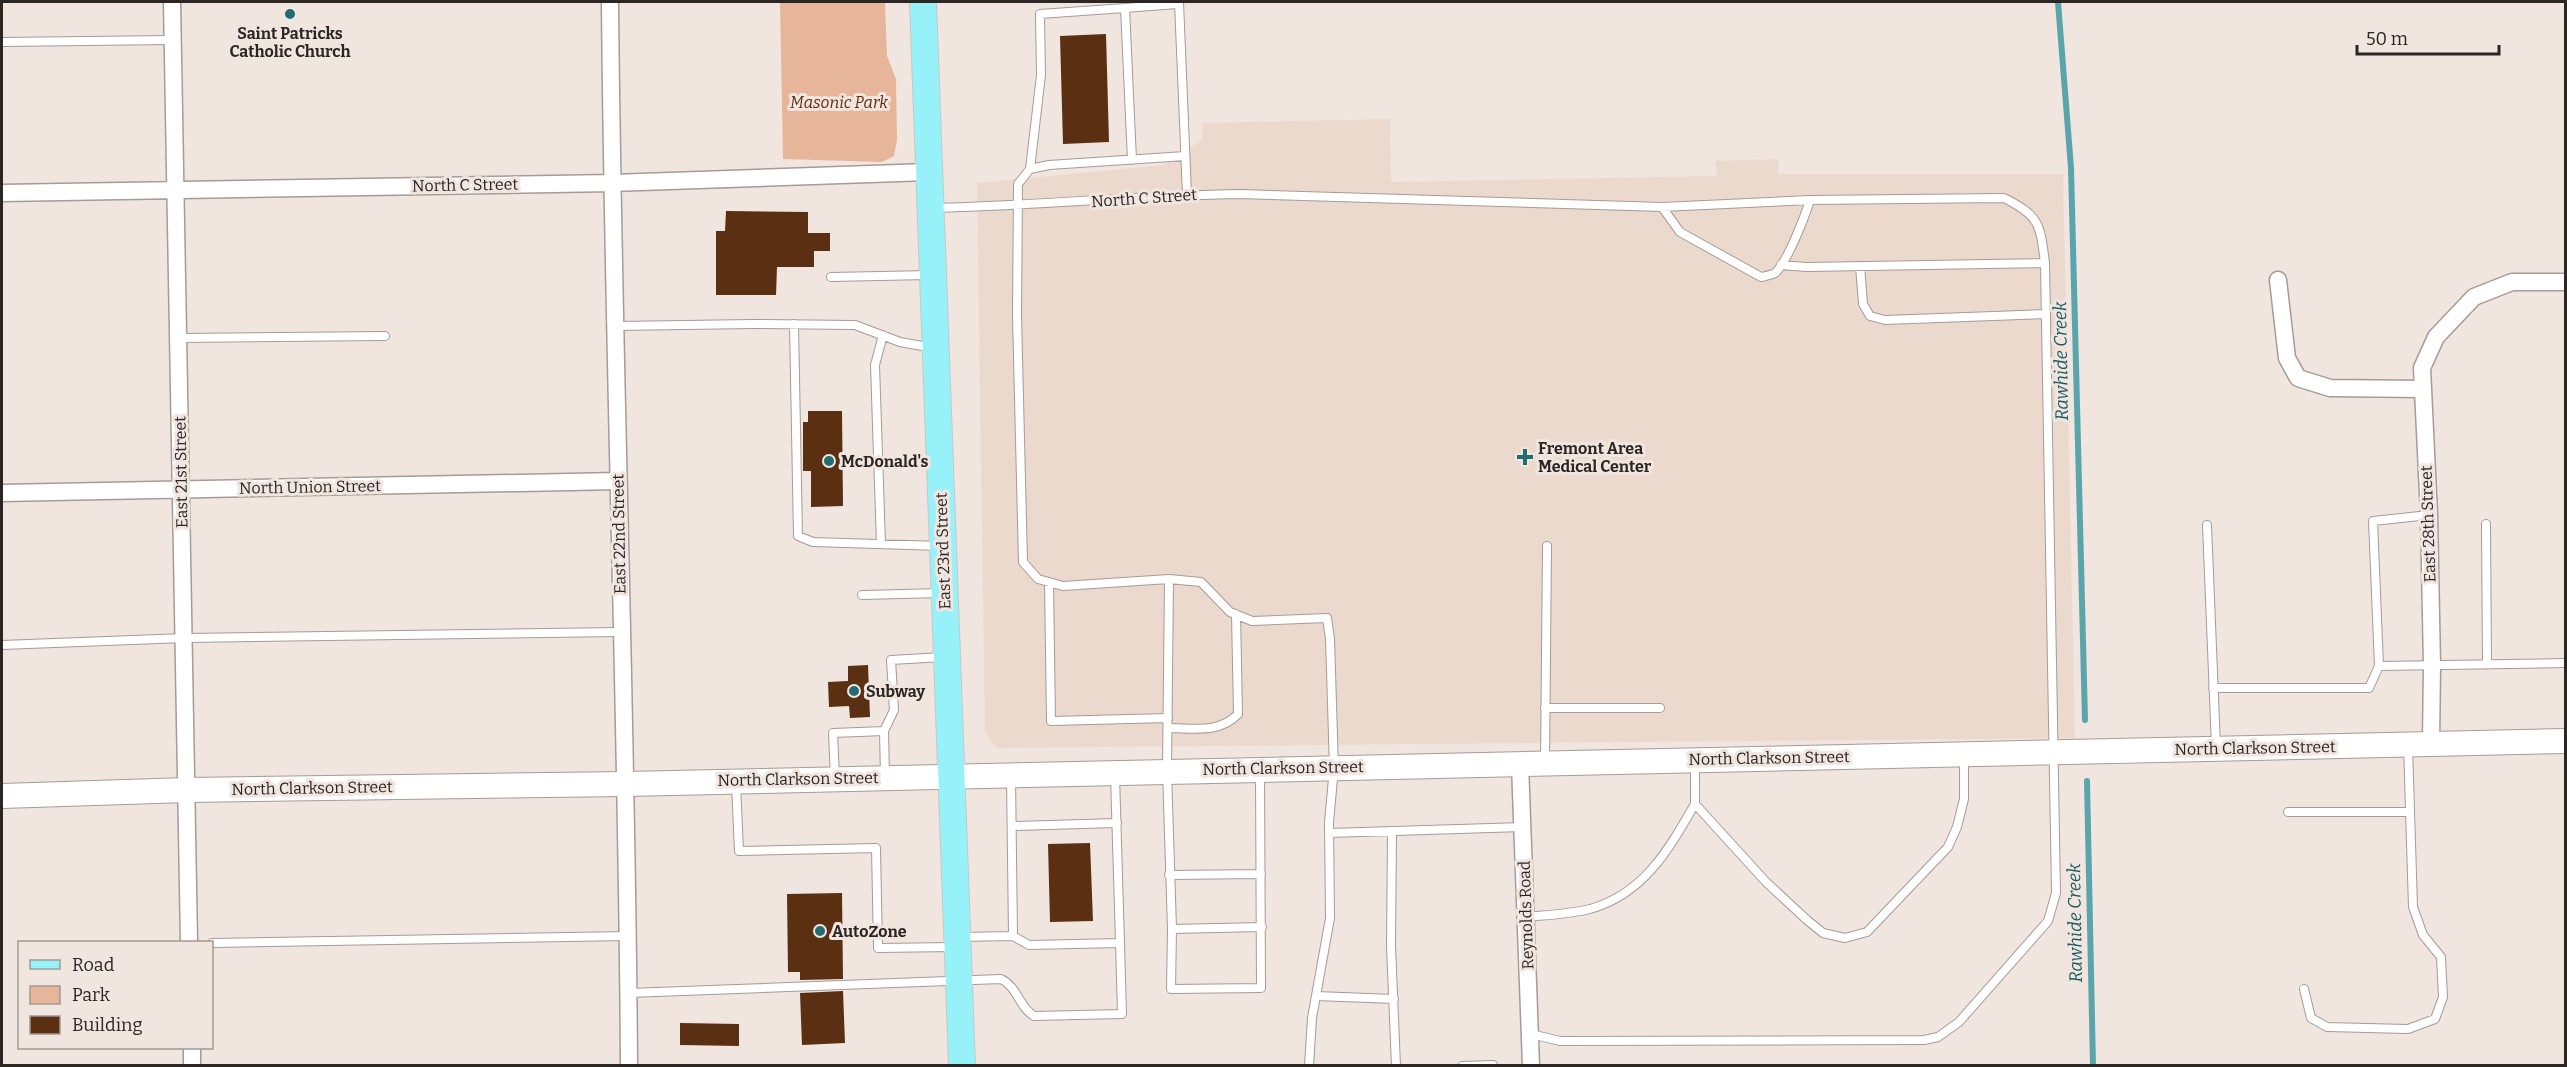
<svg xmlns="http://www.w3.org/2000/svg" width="2567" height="1067" font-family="Bitter,serif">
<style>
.built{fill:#ecd9ce}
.green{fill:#e7b69a}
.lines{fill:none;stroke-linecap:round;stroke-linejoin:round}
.stream{stroke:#5aa5ab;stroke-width:6}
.building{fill:#5b2f12}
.lane-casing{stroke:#a69b95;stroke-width:10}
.street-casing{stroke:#a69b95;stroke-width:19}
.secondary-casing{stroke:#a69b95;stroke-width:26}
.primary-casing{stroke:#c8c7c6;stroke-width:28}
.lane{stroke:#fff;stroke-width:8}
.street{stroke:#fff;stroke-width:16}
.secondary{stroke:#fff;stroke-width:24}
.primary{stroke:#96f2f8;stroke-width:26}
.poi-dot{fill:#226d72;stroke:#f1e5df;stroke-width:2}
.labels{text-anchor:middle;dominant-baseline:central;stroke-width:6;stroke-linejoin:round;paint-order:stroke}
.poi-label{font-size:16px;font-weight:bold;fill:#2b2624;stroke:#f1e5df;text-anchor:start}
.park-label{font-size:16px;font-style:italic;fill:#5f2e0b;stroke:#f1e5df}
.street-label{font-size:16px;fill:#2b2624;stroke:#f1e5df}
.water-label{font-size:18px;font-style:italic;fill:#1b5b5f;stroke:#f1e5df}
</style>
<rect width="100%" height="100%" fill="#f1e5df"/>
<path class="built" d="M1390,119l1,63 326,-6 -2,-15 64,-2 -1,15h285l12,564 -1079,10 -11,-16 -8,-549 187,-18 38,-25 1,-17z"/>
<path class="green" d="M780,2h105l2,54 9,23 1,61 -3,16 -12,6 -99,-3z"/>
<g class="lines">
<path class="stream" d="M2058,2l13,166 14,552
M2087,781l6,285"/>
</g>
<path class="building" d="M1106,34l3,108 -46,2 -3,-108z
M726,211l82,1v21h22v18h-16v16h-37l-1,28h-60v-64h9z
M808,411h34l1,95 -32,1v-36h-8v-49h5z
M868,665l2,52 -20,1 -1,-12 -20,1 -1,-25 20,-1v-15z
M1090,843l3,78 -43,1 -2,-78z
M842,893l1,86 -43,1v-8h-12l-1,-78z
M843,991l2,52 -43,2 -2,-52z
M680,1023l59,1v22l-59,-1z"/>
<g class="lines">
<g class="lane-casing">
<path id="lane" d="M1179,2l8,193
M2,42l170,-2
M1185,156l-136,9 -19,4 -12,15 -1,132 6,246 15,17 25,7 106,-7 32,3 29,30 22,9 75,-3 3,21 4,129 -5,54 1,96 -18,100 -3,48
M1132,160l-7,-152 52,-4
M1030,169l11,-94 -1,-61 85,-6
M1662,207l18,25 81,45c4,-1 10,-2 14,-4 12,-10 30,-57 35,-73
M933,208c103,-2 205,-13 308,-14l421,13 148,-7 194,-2c36,18 36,26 41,65l11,630 -8,28 -89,101 -21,15 -14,3 -364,1 -29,-7
M1781,265l25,2 239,-4
M1860,266l3,38 7,12 15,4 161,-6
M831,277l98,-2
M794,324l4,212 15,6 128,4
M616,326l136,-2 103,1 45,17 33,6
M178,338l207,-2
M2486,524l1,141
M2207,525l9,222
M881,544l-6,-179 8,-30
M1169,579l-2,191 5,159 -1,60 90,-1 -1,-216
M1049,582l2,139 117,-3
M862,595l79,-2
M2,645l183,-7 436,-6
M2379,666l187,-3
M2213,688h156l10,-22 -6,-145 56,-6
M1545,708h115
M1168,728c25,0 51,6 70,-14l-2,-100
M1545,763l2,-217
M1695,763v41l71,78 41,38 16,13 22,5 22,-6 81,-85 9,-20 7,-28v-43
M885,776l-1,-45 10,-21 -3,-50 52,-3
M835,777l-2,-44 51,-2
M1011,777l2,159
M736,784l3,67 137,-3 2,100 76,-1
M2288,812h122
M1012,826l105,-3
M1392,832l-1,114 5,120
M1329,833l194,-6
M1169,875l92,-1
M1526,917c21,-2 44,-3 64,-8 54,-15 79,-60 105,-105
M1172,929l90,-2
M960,937l53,-1 16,9 91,-2 -5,-168
M212,943l416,-7
M2304,989l7,29 16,9 81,2 27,-10 8,-22 -2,-40 -18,-22 -10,-28 -5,-162
M629,993l372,-14c17,8 17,27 33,37l88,-2 -2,-71
M1316,996l78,3
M1462,1066l31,-1"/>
</g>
<g class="street-casing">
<path id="street" d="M172,2l17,940
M610,2c3,354 17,709 19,1064
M2,193l610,-10 316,-11
M2278,280l9,78 11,20 32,10 92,1
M2,493l616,-12
M2431,743l1,-77 -3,-151 -7,-147 14,-31 38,-40 38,-15h54
M1520,764l11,302
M192,1048v18"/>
</g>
<g class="secondary-casing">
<path id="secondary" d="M2,796l185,-6 439,-6 1940,-43"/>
</g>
<g class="primary-casing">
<path id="primary" d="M923,2l39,1064"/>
</g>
<use href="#lane" class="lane"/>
<use href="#street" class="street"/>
<use href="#secondary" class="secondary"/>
<use href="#primary" class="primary"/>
</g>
<g class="poi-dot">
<circle cx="290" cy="14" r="6"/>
<path d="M1522 448h6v6h6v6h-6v6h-6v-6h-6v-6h6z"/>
<circle cx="829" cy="461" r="6"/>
<circle cx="854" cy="691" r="6"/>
<circle cx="820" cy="931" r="6"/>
</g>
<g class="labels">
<g class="poi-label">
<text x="290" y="33" text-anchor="middle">Saint Patricks<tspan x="290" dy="18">Catholic Church</tspan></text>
<text x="1538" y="448">Fremont Area<tspan x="1538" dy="18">Medical Center</tspan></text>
<text x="841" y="461">McDonald's</text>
<text x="866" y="691">Subway</text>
<text x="832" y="931">AutoZone</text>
</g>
<g class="park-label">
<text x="839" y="102">Masonic Park</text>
</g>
<g class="street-label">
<text transform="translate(465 185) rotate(-1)">North C Street</text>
<text transform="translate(1144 198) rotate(-4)">North C Street</text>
<text transform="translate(181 472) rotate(-91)">East 21st Street</text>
<text transform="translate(310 487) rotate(-1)">North Union Street</text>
<text transform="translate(2428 524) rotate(-92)">East 28th Street</text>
<text transform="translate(619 534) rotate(-91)">East 22nd Street</text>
<text transform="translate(943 551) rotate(-92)">East 23rd Street</text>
<text transform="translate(2255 748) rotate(-1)">North Clarkson Street</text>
<text transform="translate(1769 758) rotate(-1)">North Clarkson Street</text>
<text transform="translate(1283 768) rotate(-1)">North Clarkson Street</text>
<text transform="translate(798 779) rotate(-1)">North Clarkson Street</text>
<text transform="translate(312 788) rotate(-1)">North Clarkson Street</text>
<text transform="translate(1526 915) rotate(-92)">Reynolds Road</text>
</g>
<g class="water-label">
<text transform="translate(2061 361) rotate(-91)">Rawhide Creek</text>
<text transform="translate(2075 923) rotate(-91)">Rawhide Creek</text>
</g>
</g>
<rect width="2567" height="1067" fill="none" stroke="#2b2624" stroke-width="6"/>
<rect x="18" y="941" width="195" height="108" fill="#f1e5df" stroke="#a29994" stroke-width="1.5"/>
<rect x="30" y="960" width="30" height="9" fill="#96f2f8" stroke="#a29994" stroke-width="1.5"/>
<text x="72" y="971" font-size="18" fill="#2b2624">Road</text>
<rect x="30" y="986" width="30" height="18" fill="#e7b69a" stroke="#a29994" stroke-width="1.5"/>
<text x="72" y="1001" font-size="18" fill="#2b2624">Park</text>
<rect x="30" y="1016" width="30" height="18" fill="#5b2f12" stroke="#a29994" stroke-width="1.5"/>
<text x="72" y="1031" font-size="18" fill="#2b2624">Building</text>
<path d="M2357 45v9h142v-9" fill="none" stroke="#2b2624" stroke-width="3"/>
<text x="2366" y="45" font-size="18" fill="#2b2624" stroke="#f1e5df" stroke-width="4.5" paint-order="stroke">50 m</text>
</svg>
